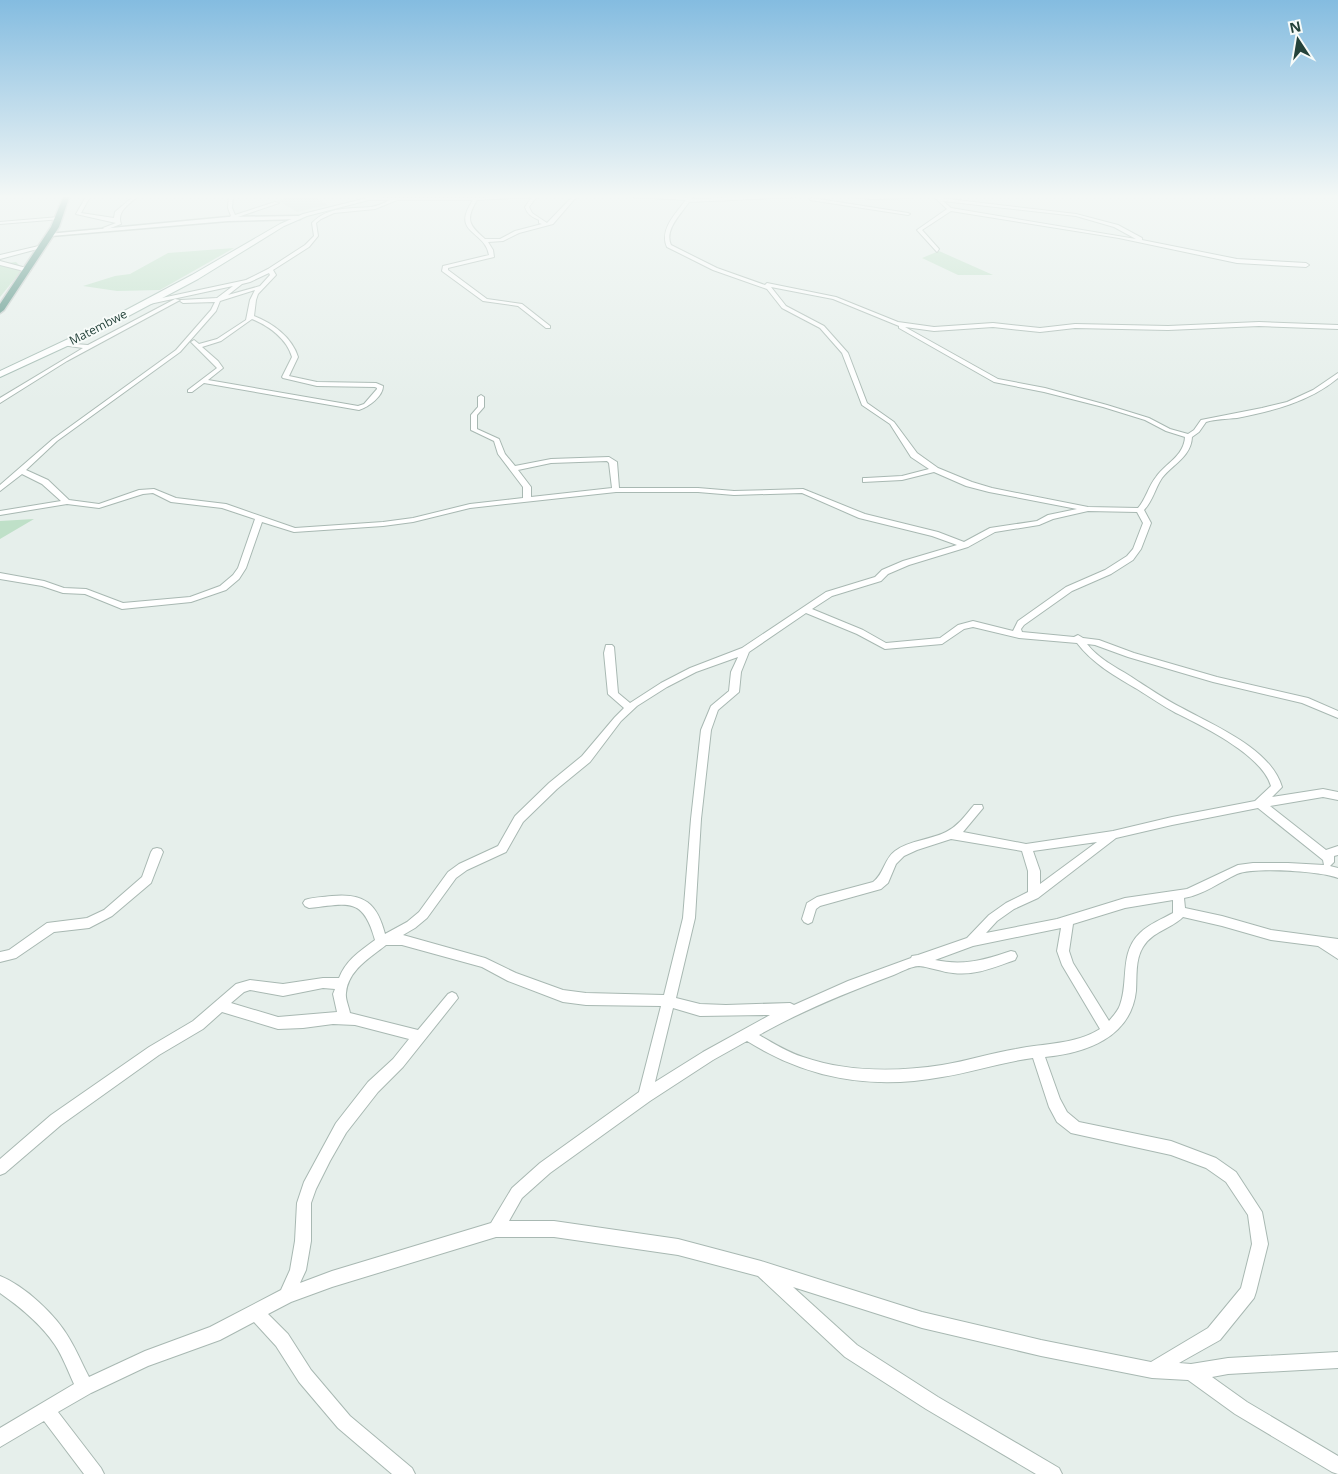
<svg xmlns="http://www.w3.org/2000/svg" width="1338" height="1474" font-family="'Open Sans',sans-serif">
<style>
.built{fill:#d4dfda}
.green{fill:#bfe0c8}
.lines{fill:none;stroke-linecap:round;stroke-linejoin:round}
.minor-casing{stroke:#a8b8b2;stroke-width:2}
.tertiary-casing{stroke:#a8b8b2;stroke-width:3}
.secondary-casing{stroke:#a4bbb3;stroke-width:2}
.trunk-casing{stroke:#c2cac8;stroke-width:3}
.minor{fill:#fff;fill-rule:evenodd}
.tertiary{fill:#fff;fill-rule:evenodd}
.secondary{fill:#fff;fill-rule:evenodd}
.trunk{fill:#4c8a7c;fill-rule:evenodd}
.labels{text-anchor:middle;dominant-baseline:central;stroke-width:4;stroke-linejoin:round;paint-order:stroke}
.far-street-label{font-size:12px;fill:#24423a;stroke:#f7fbf9}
</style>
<rect width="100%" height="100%" fill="#e6efeb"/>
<path class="built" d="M303,195h7l18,10 -31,7 -20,-12z"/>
<path class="green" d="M234,248l-74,42 -43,1 -34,-5 32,-10 15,-2 38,-21z
M939,251l54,24h-35l-36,-17z
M16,262l7,7 -23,28v-33z
M34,519l-34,20v-18z"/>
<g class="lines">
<g class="minor-casing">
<path id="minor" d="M87,195h4l-10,18 33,5 1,-6 20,-17h4c-9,9 -23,16 -18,29l-16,6 -2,-2 13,-5 -40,-9z
M229,195h4l-1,13 3,7 40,-13 4,1 -50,17 -2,-1 4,-3 -3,-8z
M524,195h14l-9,12 3,6 15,10 27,-28h4l-25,29 -34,9 -16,8 -15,1 5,8 1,7 -46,11v2l39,29 35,5 28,22v2h-4l-28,-22 -35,-5 -41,-30 1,-5 46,-11c-4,-25 -39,-21 -16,-55h-76l-22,9 -41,4 -13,6 -5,4 2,13 -9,11 -36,23 3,5 -18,19 -2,6 -2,16c18,7 38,21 44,41l-9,19 28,6 59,1 7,3c0,10 -14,21 -24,24l-155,-27 -12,9h-4v-2l29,-22 -26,-26 3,-2 5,4 18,-5 29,-19 4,-20 5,-10 -35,11 -4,10 -36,41 -123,89 -31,29 22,10 21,20 30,4 40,-14 15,-1 22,9 50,6 69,24 88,-6 30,-4 57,-14 53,-6v-11l-25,-33 -4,-13 -23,-11v-15l7,-8v-10l3,-2 3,2v10l-7,8v14l22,10 6,15 10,12 36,-7 58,-2 8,5 2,26h79l36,3 69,-2 62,25 73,18 26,10 26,-14 47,-7 11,-6 29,-6 -88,-17 -23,-6 -32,-14 -32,8 -39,2v-4h3l36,-2 27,-7 -18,-12 -21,-33 -28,-19 -20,-52 -22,-25 -38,-20 -15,-19 -54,-19 -46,-23c-8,-17 9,-34 19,-47l-69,-4 -2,-1 73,3 2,-3h4l-2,4 121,-4 98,1 -2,2 -38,1 -34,-4 -148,7c-8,12 -25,28 -18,43l46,23 48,17 2,-2 69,14 62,25 36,5 59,-4 47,5 35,-4 93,2 91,-4 79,3v4l-79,-3 -91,4 -93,-2 -35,4 -47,-5 -59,4 -29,-4 93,52 47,9 62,17 42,13 21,11 18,5 6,-4 7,-10 61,-12 25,-6 26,-12 25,-17v5c-29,24 -65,33 -101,40 -11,1 -21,1 -31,4l-7,10 -7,5c-1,20 -19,27 -30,41 -7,10 -9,23 -18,32l7,13 -10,26 -8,11 -22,14 -39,17 -48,34 -3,4 1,3 52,5 4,-2 5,3 16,2 35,13 83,24 91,21 30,13v7l-36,-15 -89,-21 -85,-25 -33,-12 -8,-1c11,14 28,23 43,32 17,11 34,23 52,32 33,18 89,41 100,79l-10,10 51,-8 15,3v8l-15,-3 -53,9 56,44 12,-4v9l-4,1v6l-4,4 8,2v10c-19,-7 -83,-11 -101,-4 -17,8 -34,21 -53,24l1,10 37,8 49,14 67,9v20l-20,-13 -47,-6 -49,-14 -39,-9c-12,12 -30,14 -40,30 -8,13 -6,29 -7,44 -5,47 -51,62 -91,66l15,42 7,13 12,10 92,19 45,17 20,14 26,40 6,32 -12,48 -2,6 -34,42 -41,23 12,1 37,-6 110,-6v16l-110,6 -16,3 35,25 91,54v18l-6,-2 -97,-58 -47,-34 -36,-2 -111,-22 -119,-28 -129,-41 64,58 81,52 121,71 3,6h-26l-110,-65 -81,-52 -87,-81 -80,-21 -124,-18h-58l-164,50 -41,15 -23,12 20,20 23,36 39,46 62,52 3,6h-23l-54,-46 -39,-46 -23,-36 -22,-24 -34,18 -72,26 -57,27 -33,19 43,56 3,6h-20l-40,-53 -44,26v-19l74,-44c-6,-13 -11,-27 -19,-39 -14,-21 -35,-38 -55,-52v-17c25,10 56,39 69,62 8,13 13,26 20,39l56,-26 65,-24 71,-37 9,-20 5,-29 2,-38 7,-21 32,-59 32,-41 25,-23 16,-20 -54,-14 -22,-1 -30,4 -25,1 -56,-17 -19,17 -44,26 -98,70 -56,48 -5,2v-16l51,-44 98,-68 44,-26 43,-37 14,-4 33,4 40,-6h16c7,-18 20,-26 36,-38 -12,-44 -27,-36 -66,-32l-4,-2 -2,-3 2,-3c8,-3 18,-3 27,-4 32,-3 45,7 53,38l22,-12 12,-10 29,-40 11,-8 39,-18 17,-30 34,-33 33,-27 33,-39 9,-9 -16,-14 -4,-41 2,-8h6l2,2 4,46 12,10 31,-20 29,-15 52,-20 84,-56 49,-15 7,-7 21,-9 54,-16 -25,-9 -73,-18 -57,-25 -68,2 -36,-3h-82l-146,16 -57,14 -30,4 -89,6 -32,-10 -16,46 -7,11 -13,11 -35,12 -69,7 -37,-15 -22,-1 -21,-7 -42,-7v-6l44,8 20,7 22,1 37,14 67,-6 30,-11 13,-11 5,-7 17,-49 -33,-11 -51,-6 -18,-9 -10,1 -44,14 -32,-4 -67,11v-4l61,-10 -19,-17 -20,-10 -22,17v-6l53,-46 123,-89 35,-40 4,-8 -32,1 -3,-2 1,-1 36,-2 16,-12 -88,19 -2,-1v-2l103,-22 22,-11 37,-24 9,-9 -2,-13c16,-17 38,-14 59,-16 7,-1 13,-4 19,-7h-24l-2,-2h121zM532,197l-7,10c2,7 7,10 14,13v3l3,1 -27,7 -15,8h-15c-16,-14 -20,-19 -8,-39zM269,273l1,2 -10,11 -32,9 14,-11 8,-2zM771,287l62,12 66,27v2l95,54 50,10 59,15 42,13 21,11 19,6c-1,19 -19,26 -29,40 -8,10 -10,22 -18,31l-50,-1 -96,-19 -20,-6 -34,-14 -21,-15 -23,-31 -27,-19 -19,-50 -24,-27 -38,-20zM252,319c17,7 35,20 40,38l-10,20 1,1 34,8 58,1 2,1v1l-13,15 -6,2 -150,-26 15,-12 -5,-7 -16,-14 19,-6zM607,461l2,2 3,25 -81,9v-10l-13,-17 33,-7zM1088,511l49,1 6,11 -10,26 -6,7 -22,14 -39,17 -48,34 -5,10 -40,-10 -15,4 -18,13 -54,5 -23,-13 -51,-21 20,-13 49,-15 7,-7 21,-9 59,-18 27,-15 44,-7 14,-6zM806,613l51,21 28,15 57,-5 22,-15 9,-2 46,11 58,5c16,21 38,33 60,46 13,8 26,17 39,24 28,14 86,42 95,73l-16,15 -83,16 -59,14 -87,13 -63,-12 20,-24 -1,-3h-8c-8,10 -16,21 -28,27 -16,8 -36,8 -51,19 -11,8 -11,23 -22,31l-56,15 -10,6 -5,16 2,3 4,2 4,-2 4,-13 4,-3 61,-17 7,-6 8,-19 8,-8 13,-6 34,-11 71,12 6,20v21l-22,11 -17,12 -22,23 -49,17 -6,1 -1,2 -63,23 -54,24 -4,-2 -64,2 -26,-1 -24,-6 19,-80 6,-99 10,-89 7,-20 21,-18 2,-20 8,-20zM738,657l-7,15 -2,19 -18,15 -10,24 -10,89 -8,99 -19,77 -78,-2 -23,-3 -47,-17 -31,-15 -82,-23 12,-7 12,-10 29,-40 11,-8 39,-18 17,-30 34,-33 33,-27 31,-41 16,-15 30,-19 29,-15zM1258,808l65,52 1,5 -36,-2h-35l-15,2 -51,24 -62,9 -68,21 -71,14 11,-12 17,-12 24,-11 78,-60 56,-13zM1097,842l-57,42v-13l-7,-20zM1173,900v13c-11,6 -24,11 -33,20 -21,20 -11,48 -20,72 -2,6 -7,11 -11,16l-36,-58 -4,-12 4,-27 52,-16zM1061,928l-4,23 5,14 38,64c-26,16 -55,14 -84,20 -25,4 -49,12 -74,16 -45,7 -96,7 -139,-8 -16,-5 -30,-14 -44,-22 42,-24 87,-42 132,-59 8,-3 20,-10 28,-10 11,1 23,6 34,7 22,3 42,-6 62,-13l2,-4 -2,-4 -4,-1c-26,9 -48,15 -76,9l38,-14zM386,945h16l80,22 26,14 55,21 23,3 75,1 -22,86 -99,71 -28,25 -21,35 -159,48 -32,12 6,-13 5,-29v-38l5,-14 14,-28 16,-28 32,-41 25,-25 55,-69 -2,-4 -4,-2 -4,2 -30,36 -68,-17c-1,-6 -5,-14 -4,-20 2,-23 24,-35 40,-48zM323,988l12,1 -2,5 4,18 -59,5 -47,-14 13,-11 6,-2 33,6zM673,1008l27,8 70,-1 -67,37 -48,30zM747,1041c61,38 124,49 195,36 31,-5 60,-15 91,-19l16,49 8,15 14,11 100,22 35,13 20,14 22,33 4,29 -11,44 -33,40 -57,34 -110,-22 -119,-28 -161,-51 -83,-22 -124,-18h-45l13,-23 28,-25 100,-72 63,-41z
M932,195h4l4,3 136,16 42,11 24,13v2l95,19 69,4 3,2 -3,2 -69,-4 -118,-25 -168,-27 -29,19 17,19 -2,3 -20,-22 30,-21zM943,201l133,15 38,11 22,12 -185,-31z
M812,198l96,15 2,1 -2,1 -98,-15z
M59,217l2,2 -61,5v-2z
M43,245l2,2 -45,12v-4z
M0,261l30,8 1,1 -3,2 -28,-7z
M175,299l5,1 -113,61 -67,42v-5l83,-50 -21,-3v-2l26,2z
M157,848l4,1 2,3 -12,31 -39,33 -23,12 -35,4 -38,26 -16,4v-10l9,-2 38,-27 40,-5 17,-8 38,-33 9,-25 2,-3z"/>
</g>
<g class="tertiary-casing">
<path id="tertiary" d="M298,216l2,3 -72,2 -177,15 -3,-2 180,-17z"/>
</g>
<g class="secondary-casing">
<path id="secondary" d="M379,195h9l-81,21 -23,10 -86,53 -94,50 -104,48v-6l98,-46 94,-50 88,-51 23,-10z"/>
</g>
<g class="trunk-casing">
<path id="trunk" d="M64,195h6l-11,32 -55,83 -4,3v-9l51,-77z"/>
</g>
<use href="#minor" class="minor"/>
<use href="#tertiary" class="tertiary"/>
<use href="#secondary" class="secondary"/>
<use href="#trunk" class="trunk"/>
</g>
<linearGradient id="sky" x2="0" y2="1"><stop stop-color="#84bce0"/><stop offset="0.49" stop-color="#f4f8f6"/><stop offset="1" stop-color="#f4f8f6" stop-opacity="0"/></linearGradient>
<rect width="1338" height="401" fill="url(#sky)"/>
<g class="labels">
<g class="far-street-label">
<text transform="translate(98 327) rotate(-27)">Matembwe</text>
</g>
</g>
<g transform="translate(1298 40) rotate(348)" stroke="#f7fbf9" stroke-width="4" paint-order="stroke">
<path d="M0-4L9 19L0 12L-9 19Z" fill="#24423a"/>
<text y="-8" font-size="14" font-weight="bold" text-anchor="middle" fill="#24423a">N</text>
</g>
</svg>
